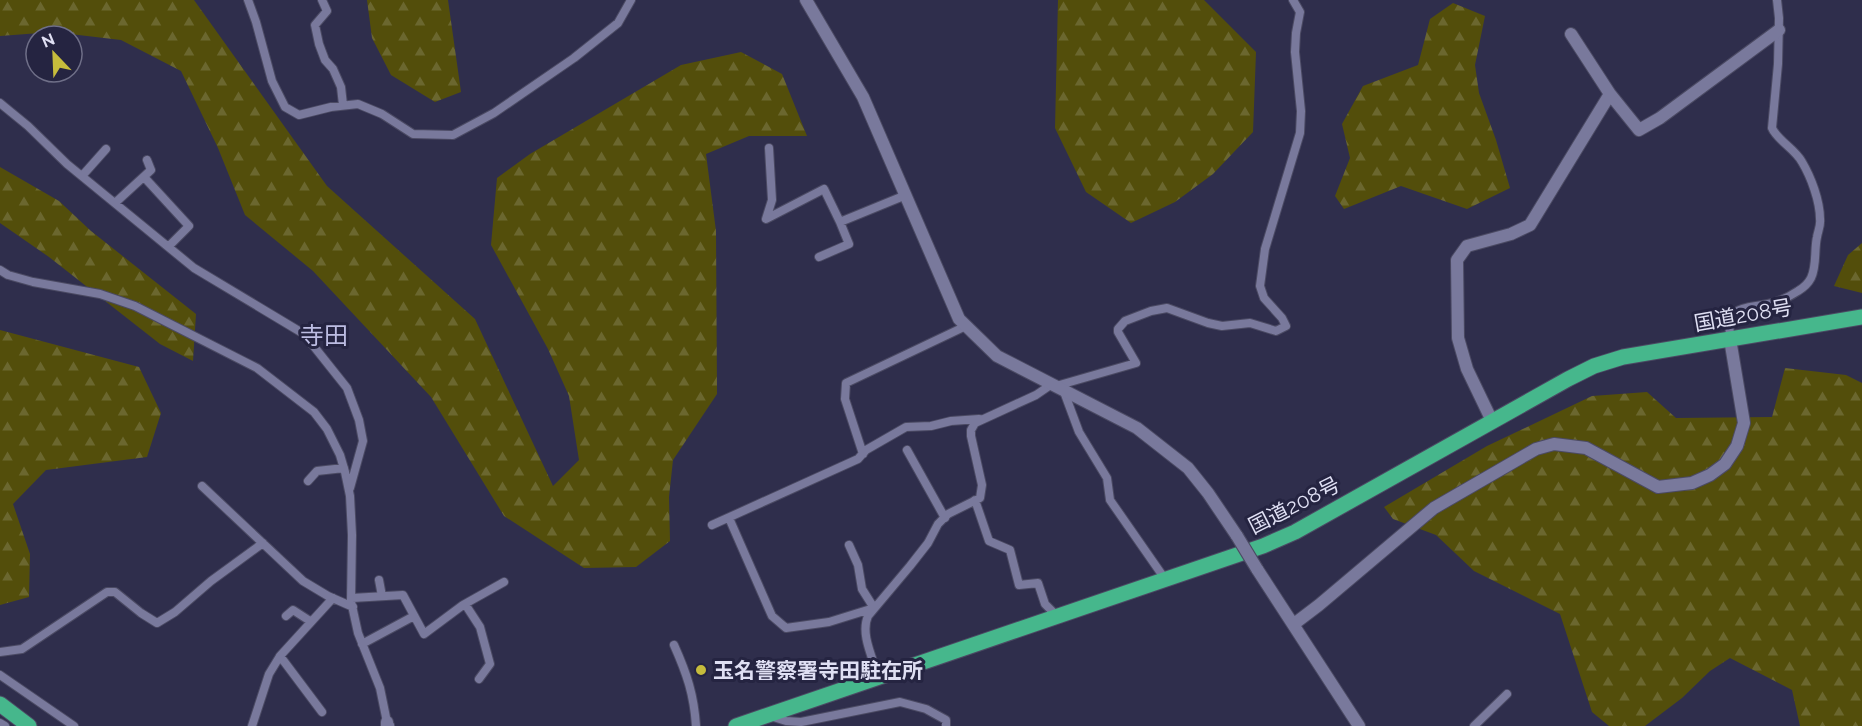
<svg xmlns="http://www.w3.org/2000/svg" width="1862" height="726" font-family="Raleway,'Noto Sans JP',sans-serif">
<style>
.forest{fill:url(#forest-firs)}
.lines{fill:none;stroke-linecap:round;stroke-linejoin:round}
.street-casing{stroke:#4b4a63;stroke-width:10}
.secondary-casing{stroke:#4b4a63;stroke-width:14}
.highway-casing{stroke:#4b4a63;stroke-width:17}
.street{stroke:#79799c;stroke-width:8}
.secondary{stroke:#79799c;stroke-width:12}
.highway{stroke:#46b78c;stroke-width:15}
.secondary-bridge-casing{stroke:#4b4a63;stroke-width:14;stroke-linecap:butt}
.secondary-bridge{stroke:#79799c;stroke-width:12}
.poi-dot{fill:#c6bc3c;stroke:#252441;stroke-width:2}
.labels{text-anchor:middle;dominant-baseline:central;stroke-width:6;stroke-linejoin:round;paint-order:stroke}
.street-label{font-size:21px;fill:#dfdff3;stroke:#252441}
.poi-label{font-size:21px;font-weight:bold;fill:#dfdff3;stroke:#252441;text-anchor:start}
.quarter-label{font-size:24px;fill:#bcbce2;stroke:#252441}
</style>
<defs>
<pattern id="forest-firs" width="22" height="20" patternUnits="userSpaceOnUse" patternTransform="scale(1.5)"><rect width="22" height="20" fill="#534e0b"/><path d="M5 1l3.5 6h-7zM16 11l3.5 6h-7z" fill="#6b672f"/></pattern>
</defs>
<rect width="100%" height="100%" fill="#2f2e4c"/>
<path class="forest" d="M0,0h194l133,186 148,133 78,167 26,-26 -10,-64 -21,-47 -57,-104 6,-67 33,-24 151,-89 60,-13 41,22 25,62h-58l-43,18 10,77 1,163 -44,66 -4,37 1,44 -34,26 -52,1 -80,-52 -73,-119 -118,-126 -68,-56 -27,-67 -37,-77 -60,-31 -68,-8 -53,4z
M367,0h81l13,92 -26,10 -44,-27 -19,-37z
M1058,0h146l52,52 -3,80 -40,42 -38,28 -44,21 -45,-31 -31,-64z
M1453,3l32,13 -10,49 4,28 17,47 14,48 -43,21 -66,-23 -57,23 -9,-13 15,-38 -8,-34 21,-38 55,-21 12,-46z
M0,167l59,34 32,30 105,83 -3,47 -33,-17 -111,-87 -49,-34z
M1862,243v50l-28,-7 14,-31z
M0,330l139,37 22,46 -14,44 -101,13 -33,34 17,50 -1,43 -29,8z
M1785,368l61,7 16,8v343h-62l-8,-36 -62,-32 -20,13 -28,27 -37,28h-36l-17,-14 -32,-98 -86,-43 -38,-36 -43,-16 -9,-12 103,-61 105,-50 55,-4 29,26 96,-1z"/>
<g class="lines">
<g class="street-casing">
<path id="street" d="M248,0l8,22 16,59 13,26 14,8 32,-8 27,-3 24,10 31,20 40,1 41,-22 80,-55 44,-35 13,-23
M322,0l5,11 -12,14 4,19 6,16 8,9 8,18 2,18
M0,103l28,23 39,38 127,104 110,66 43,54 12,32 4,21 -13,47
M769,148l3,52 -6,19 58,-30 16,33 66,-27
M82,176l24,-27
M144,177l45,49 -20,20
M115,203l36,-33 -4,-10
M819,257l30,-13 -9,-22
M0,270l8,5 25,7 67,12 35,12 122,62 57,44 13,17 13,26 5,17 5,24 2,39 -1,66 7,32 22,55 7,34 3,3
M1730,339l-1,-22c11,-11 25,-10 39,-13 10,-2 21,-7 30,-13 5,-3 10,-7 13,-13 6,-12 3,-28 6,-41 1,-6 4,-12 3,-18 0,-18 -9,-42 -18,-57 -7,-13 -25,-22 -30,-34l6,-64 1,-46 -2,-18
M1056,386l80,-23 -18,-31v-3l7,-8 26,-10 16,-3 41,15 14,3 28,-3 26,8 10,-5 -4,-8 -18,-20 -4,-12 5,-37 35,-116 1,-22 -6,-59 1,-19 4,-21 -7,-12
M1063,389l16,43 28,46 3,22 55,79
M907,450l38,68
M863,454l-18,-55 1,-16 120,-57
M308,481l9,-10 27,-3
M202,486l101,95 25,15 25,11
M975,500l14,41 21,9 9,35 19,-2 7,21 12,12
M729,518l43,98 14,12 43,-6 45,-14 -12,-19 -4,-24 -9,-20
M712,525l146,-66 8,-9 40,-23 25,-1 20,-5 28,-2
M379,580l3,16
M352,598l51,-3 21,39 39,-29 41,-23
M465,604l15,23 10,37 -11,15
M286,616l7,-6 17,11
M362,644l52,-28
M674,645c13,29 20,50 22,81
M0,652l22,-3 85,-57h8l26,21 16,10 18,-11 36,-31 52,-38
M280,656l42,56
M0,675l74,51
M878,676c-5,-18 -18,-42 -10,-60l42,-50 18,-23 10,-19 10,-10 32,-16 2,-13 -11,-49v-6l4,-7 61,-28 16,-11
M770,716l16,5 15,1 99,-20 26,7 20,11v6
M0,723l5,3
M252,726l17,-52 11,-18 53,-58
M1474,726l33,-32"/>
</g>
<g class="secondary-casing">
<path id="secondary" d="M806,0l57,97 96,222 38,37 140,72 51,40 20,25 29,43
M1571,34l39,60 29,36 21,-12 119,-88
M1492,421l-25,-52 -9,-31 -1,-78 10,-14 44,-12 19,-9 80,-131
M1257,569l102,157
M1294,624l25,-19 115,-97 102,-59 18,-5 32,4 72,39 34,-4 18,-8 15,-11 12,-18 7,-23 -14,-84
M387,722v4"/>
</g>
<g class="highway-casing">
<path id="highway" d="M0,704l29,22
M736,726l527,-180 32,-14 273,-153 26,-13 29,-9 239,-40"/>
</g>
<use href="#street" class="street"/>
<use href="#secondary" class="secondary"/>
<use href="#highway" class="highway"/>
<g class="secondary-bridge-casing">
<path id="secondary-bridge" d="M1237,536l20,33"/>
</g>
<use href="#secondary-bridge" class="secondary-bridge"/>
</g>
<circle class="poi-dot" cx="701" cy="670" r="6"/>
<g class="labels">
<g class="street-label">
<text transform="translate(1743 315) rotate(-10)">国道208号</text>
<text transform="translate(1294 505) rotate(-27)">国道208号</text>
</g>
<g class="poi-label">
<text x="713" y="670">玉名警察署寺田駐在所</text>
</g>
<g class="quarter-label">
<text x="324" y="335">寺田</text>
</g>
</g>
<g transform="translate(54 54) rotate(337)"><circle r="28" fill="#252441" stroke="#6f6f88" stroke-width="1.5"/>
<path d="M0-4.5L10 22L0 15L-10 22Z" fill="#c6bc3c"/>
<text y="-9" font-size="16" font-weight="bold" text-anchor="middle" fill="#dfdff3">N</text>
</g>
</svg>
